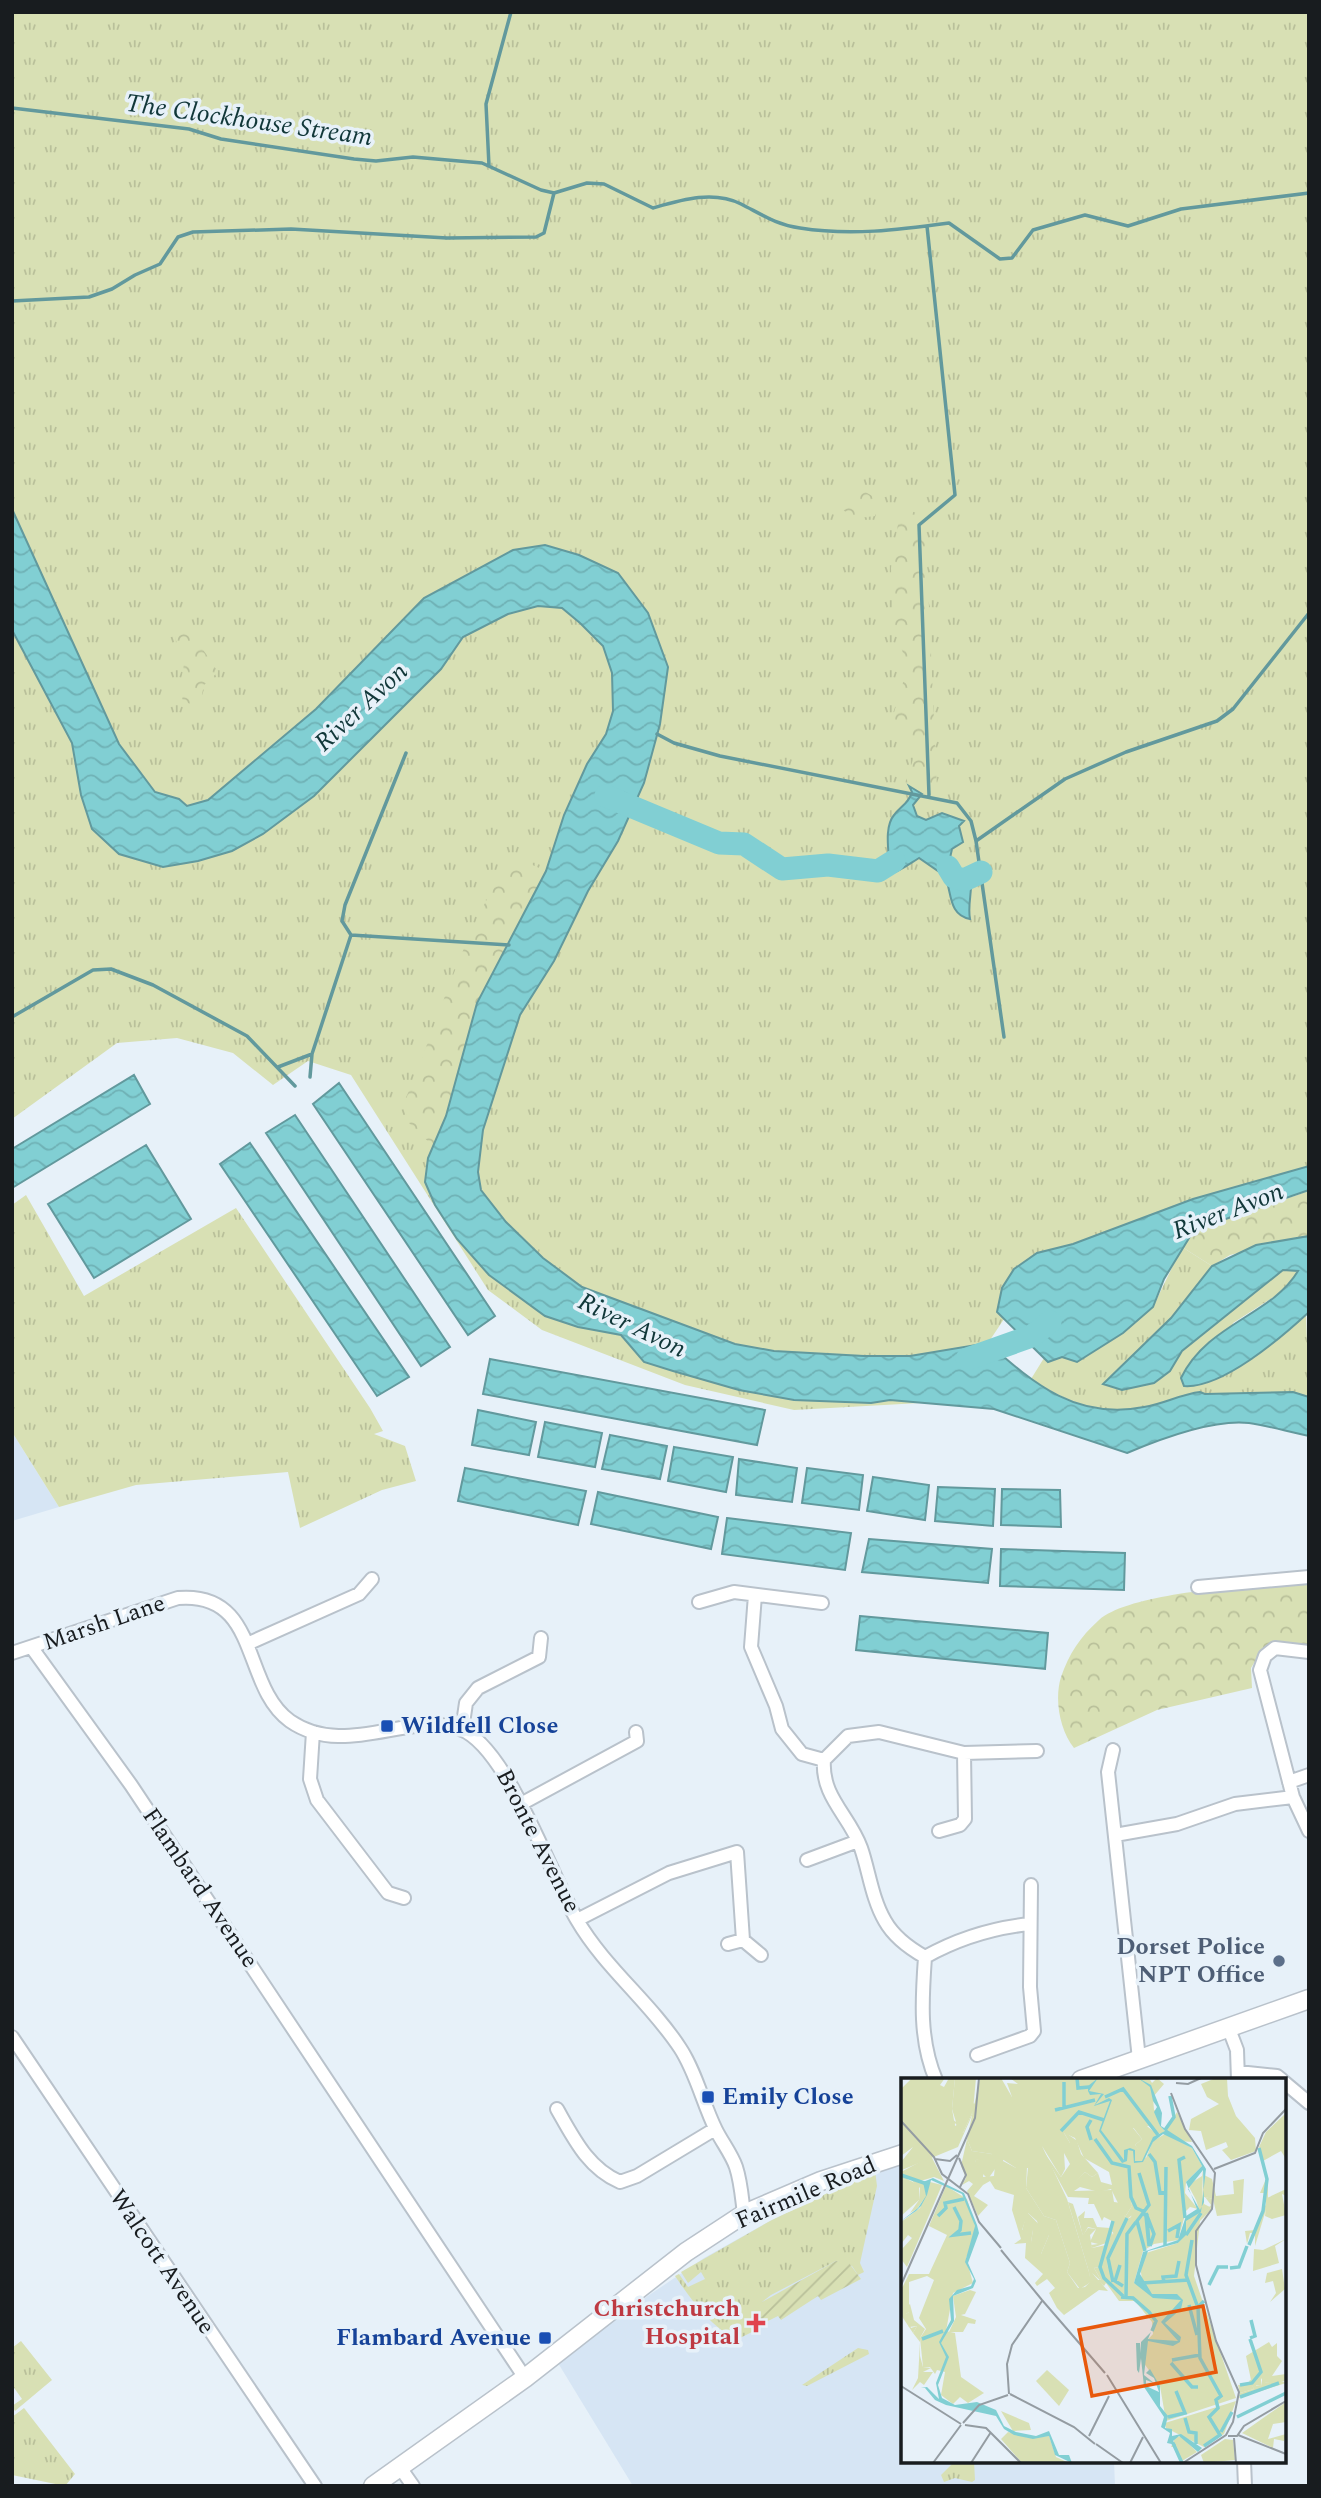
<svg xmlns="http://www.w3.org/2000/svg" width="1321" height="2498" font-family="Spectral,serif">
<style>
.built{fill:#d6e5f4}
.grass{fill:url(#grass-tufts)}
.forest{fill:url(#forest-crowns)}
.garden{fill:url(#garden-furrows)}
.water{fill:url(#water-waves);stroke:#62999d;stroke-width:2}
.lines{fill:none;stroke-linecap:round;stroke-linejoin:round}
.stream{stroke:#62999d;stroke-width:3.5}
.river{stroke:#81cfd3;stroke-width:23}
.minor-casing{stroke:#b9c2cb;stroke-width:16}
.secondary-casing{stroke:#b9c2cb;stroke-width:21}
.minor{stroke:#fff;stroke-width:12}
.secondary{stroke:#fff;stroke-width:18}
.transit-dot{fill:#1a4fb4;stroke:#e7f1f9;stroke-width:2.5}
.service-dot{fill:#5c6f8a;stroke:#e7f1f9;stroke-width:2.5}
.health-dot{fill:#e0444e;stroke:#e7f1f9;stroke-width:2.5}
.labels{text-anchor:middle;dominant-baseline:central;stroke-width:7;stroke-linejoin:round;paint-order:stroke}
.street-label{font-size:24px;fill:#181c1f;stroke:#e7f1f9}
.transit-label{font-size:24px;font-weight:bold;fill:#164399;stroke:#e7f1f9;text-anchor:start}
.service-label{font-size:24px;font-weight:bold;fill:#4e5e75;stroke:#e7f1f9;text-anchor:end}
.health-label{font-size:24px;font-weight:bold;fill:#be3a42;stroke:#e7f1f9;text-anchor:end}
.water-label{font-size:26px;font-style:italic;fill:#113739;stroke:#e7f1f9}
.inset-river{fill:none;stroke:#81cfd3;stroke-width:3.5}
.inset-road{fill:none;stroke:#949ca2;stroke-width:2}
.view{fill:#e8590c;fill-opacity:0.15;stroke:#e8590c;stroke-width:3.5}
.inset-edge{fill:none;stroke:#181c1f;stroke-width:3.5}
</style>
<defs>
<pattern id="grass-tufts" width="24" height="20" patternUnits="userSpaceOnUse" patternTransform="scale(1.75)"><rect width="24" height="20" fill="#d8e0b4"/><path d="M3 7l-1-3M5 7V3M7 7l1-3M15 17l-1-3M17 17v-4M19 17l1-3" fill="none" stroke="#b9c09a"/></pattern>
<pattern id="forest-crowns" width="20" height="18" patternUnits="userSpaceOnUse" patternTransform="scale(1.75)"><rect width="20" height="18" fill="#d8e0b4"/><path d="M2 6a3 3 0 1 1 6 0M12 15a3 3 0 1 1 6 0" fill="none" stroke="#b9c09a"/></pattern>
<pattern id="garden-furrows" width="10" height="10" patternUnits="userSpaceOnUse" patternTransform="scale(1.75)"><rect width="10" height="10" fill="#d8e0b4"/><path d="M-1 1l2-2M0 10L10 0M9 11l2-2" fill="none" stroke="#b9c09a"/></pattern>
<pattern id="water-waves" width="16" height="10" patternUnits="userSpaceOnUse" patternTransform="scale(1.75)"><rect width="16" height="10" fill="#81cfd3"/><path d="M0 5q4-4 8 0t8 0" fill="none" stroke="#6fb1b5"/></pattern>
</defs>
<rect width="100%" height="100%" fill="#e7f1f9"/>
<path class="built" d="M12,1432l47,75 -47,14z
M903,2161v300h211l1,25h-482l-75,-123 41,-34 105,-71 66,-37 116,-56z"/>
<path class="grass" d="M12,12h1297v1154l-116,33 -120,45 -36,9 -23,16 -12,18 -5,25 7,7 -16,24 -63,11 -5,49 -126,7 -109,-25 -143,-55 -54,-40 -137,-215 -43,-14 -35,24 -40,-32 -56,-15 -60,5 -105,76z
M26,1195l58,101 152,-88 134,200 13,23 -9,3 31,12 11,35 -34,9 -82,38 -12,-56 -152,13 -77,22 -47,-75v-227z
M1182,1247l30,19 -41,52 -67,66 66,-13 12,-20 101,-81 16,1 -16,20 -50,32 -16,56 73,-49 16,-16 3,83 -16,-5 -88,2 -5,-2c-13,1 -23,6 -36,11 -52,17 -89,4 -133,-24l13,-21 4,4 14,-5 15,5 46,-29 30,-26z
M875,2170l2,16 -17,77 4,9 -6,3 -6,-9 -16,-5 -65,34 -9,7v25l-26,13c-27,-16 -44,-39 -61,-64l4,-2 9,13 17,-8 -4,-7 -13,11 -7,-11 89,-51z
M21,2341l31,39 -37,31 -3,-5 10,-7 -10,-14v-37z
M858,2348l10,2 1,4 -62,32 -5,-1z
M24,2408l51,66 -10,12 -53,-11v-58z
M955,2461h19l1,19 -3,2 -17,-4 -11,4 -3,-7z"/>
<path class="forest" d="M860,489l16,9 -1,18 -16,2 -21,-10 1,-16z
M905,509l20,7 12,273 -32,-6 9,-26 -2,-15 -23,-13 19,-63 -15,-39 -2,-59 7,-44z
M180,624h6l32,48 -14,13 -3,14 -6,7 -12,-5 -3,-11 5,-33 -7,-8 -4,-18z
M519,859l27,12 -69,132 -31,113 -13,30 -24,-23 -6,-19c25,-50 75,-224 116,-245z
M1309,1190v46l-79,19 -18,11 -30,-19c4,-5 8,-14 13,-18 23,-17 84,-24 114,-39z
M1309,1581v66l-32,-3 -14,4 -12,20 1,20 -95,22 -83,38c-14,-18 -20,-48 -13,-71 8,-23 19,-40 38,-57 33,-29 163,-35 210,-39z"/>
<path class="garden" d="M836,2261l13,2 12,16 -40,21 -3,-4 -37,24 -3,-4 -18,9 2,-23z"/>
<path class="water" d="M12,509l107,235 36,48 24,7 8,7 21,-6 108,-91 108,-111 89,-48 32,-5 34,10 39,18 30,40 20,54 -8,57 -16,59 -26,58 -30,50 -34,70 -34,54 -37,115 -5,42 3,18 25,32 37,36 39,29 153,57 39,7 90,5h46l78,-13c47,42 89,77 156,64 20,-3 37,-13 56,-15l5,2 88,-2 16,5v39c-20,-4 -40,-10 -60,-13 -35,-4 -89,16 -122,30l-133,-44 -104,-9 -19,3 -77,-3 -55,-10 -66,-19 -29,-9 -23,-27 -43,-8 -33,-11 -56,-41 -32,-36 -22,-34 -10,-23 3,-24 18,-42 31,-113 69,-132 18,-56 23,-51 19,-30 7,-23 -1,-38 -9,-27 -23,-23 -18,-15 -24,-2 -30,8 -45,23 -22,32 -127,127 -51,38 -31,17 -34,10 -35,6 -44,-13 -27,-25 -11,-34 -9,-52 -60,-113z
M909,786l13,8 -9,11 4,11 9,4 16,-7 22,8 -5,5 4,16 -11,7 -2,9 5,12 15,5c4,10 -3,29 0,44 -22,-4 -18,-27 -25,-43l-26,-18c-18,11 -31,23 -53,15l3,-6 20,-7c-1,-14 -4,-34 5,-45 7,-9 15,-12 18,-23z
M134,1075l16,29 -138,84v-39z
M339,1083l156,233 -27,19 -155,-231z
M295,1115l155,232 -29,19 -155,-233z
M250,1143l159,234 -32,19 -157,-232z
M146,1145l45,74 -97,59 -46,-74z
M1309,1166v24l-115,40 -30,49 -11,28 -30,26 -46,29 -15,-5 -14,5 -51,-50 5,-24 12,-19 23,-16 36,-9 120,-45z
M1309,1236v76c-27,25 -87,77 -125,74l-3,-8c27,-55 90,-62 117,-107l-15,-1 -101,81 -12,20 -16,12 -32,7 -19,-6 68,-66 41,-52 44,-21z
M490,1359l275,51 -8,35 -274,-51z
M478,1410l58,12 -7,33 -57,-10z
M545,1422l57,11 -7,34 -57,-10z
M610,1435l57,11 -7,33 -58,-10z
M674,1447l59,10 -7,35 -58,-11z
M739,1459l58,9 -5,34 -56,-7z
M465,1468l121,23 -8,34 -120,-24z
M807,1468l56,7 -4,35 -57,-7z
M873,1477l56,8 -4,35 -58,-9z
M938,1487l57,2 -2,37 -58,-5z
M1002,1489l58,1 1,37 -60,-2z
M598,1492l120,25 -7,32 -120,-25z
M727,1518l124,15 -6,37 -123,-16z
M869,1539l123,10 -4,34 -126,-11z
M1001,1549l124,4 -1,37 -124,-4z
M860,1616l188,17 -3,36 -189,-19z"/>
<g class="lines">
<path class="stream" d="M12,108l177,21 32,10 133,20 22,2 37,-4 69,6 59,27 13,3 33,-10 17,1 49,24c28,-8 60,-18 88,-4 20,10 36,21 59,24 50,8 98,2 149,-5l51,36 12,-1 21,-28 52,-15 43,11 53,-17 128,-16
M489,166l-3,-62 25,-92
M927,226l28,269 -36,30 10,270
M12,301l77,-4 23,-8 23,-14 25,-11 18,-27 15,-5 98,-3 156,9 89,-1 8,-4 10,-40
M657,734l17,9 46,13 237,47 14,18 5,20 28,196
M976,841l89,-62 61,-27 91,-31 16,-12 76,-96
M351,935l-9,-14 3,-16 61,-152
M351,935l158,10
M12,1017l81,-47 18,-1 42,16 94,51 48,50
M278,1067l34,-13
M310,1077l2,-23 39,-119"/>
<path class="river" d="M606,796l113,47 25,1 38,25 46,-4 50,6 16,-10
M948,867l6,10 10,3 17,-8
M967,1359l65,-23 18,-14"/>
<g class="minor-casing">
<path id="minor" d="M1198,1587l111,-10
M755,1595l-4,52 25,59 6,23 20,25 22,6
M699,1602l35,-10 88,11
M247,1644l112,-50 13,-15
M32,1648l99,137 394,593
M1309,1652l-34,-4 -10,8 -5,14 33,127 16,34
M12,1653l166,-55c83,-7 63,88 112,123 55,38 118,-10 170,8 47,17 91,147 117,191 28,48 73,82 103,128 16,24 23,56 36,82 6,12 16,25 20,37 5,15 6,32 8,47
M462,1730l4,-27 12,-15 61,-31 2,-19
M313,1732l-3,47 7,21 71,93 16,5
M1113,1750l-5,22 31,287
M1289,1782l20,-7
M519,1805l118,-64 -1,-9
M939,1831l21,-6 5,-6 -1,-66
M1115,1835l62,-11 58,-20 58,-7
M807,1860l51,-19
M577,1920l92,-47 68,-21 6,88 -15,4
M743,1940l18,15
M925,1957c34,-19 66,-29 105,-33
M1229,2029l8,21 1,30
M12,2037l303,449
M977,2055l53,-19 4,-5 -4,-44 1,-102
M1238,2072l39,4 5,4
M936,2080c-17,-40 -14,-81 -11,-123 -16,-9 -31,-20 -40,-36 -13,-22 -16,-50 -24,-73 -11,-32 -40,-51 -37,-88l24,-24 31,-4 85,21 73,-2
M1284,2082l25,21
M557,2109c17,30 31,59 63,73l17,-6 78,-47
M1244,2461l1,25
M399,2466l14,20"/>
</g>
<g class="secondary-casing">
<path id="secondary" d="M1081,2080l228,-81
M373,2486l152,-108 161,-126 58,-38 77,-33 82,-27"/>
</g>
<use href="#minor" class="minor"/>
<use href="#secondary" class="secondary"/>
</g>
<g class="transit-dot">
<rect x="380" y="1719" width="14" height="14" rx="3.5"/>
<rect x="701" y="2090" width="14" height="14" rx="3.5"/>
<rect x="538" y="2331" width="14" height="14" rx="3.5"/>
</g>
<circle class="service-dot" cx="1279" cy="1961" r="7"/>
<path class="health-dot" d="M752.5 2312.5h7v7h7v7h-7v7h-7v-7h-7v-7h7z"/>
<g class="labels">
<g class="street-label">
<text transform="translate(104 1623) rotate(-19)">Marsh Lane</text>
<text transform="translate(538 1841) rotate(63)">Bronte Avenue</text>
<text transform="translate(200 1888) rotate(56)">Flambard Avenue</text>
<text transform="translate(806 2193) rotate(-23)">Fairmile Road</text>
<text transform="translate(162 2262) rotate(56)">Walcott Avenue</text>
</g>
<g class="transit-label">
<text x="401" y="1726">Wildfell Close</text>
<text x="722" y="2097">Emily Close</text>
<text x="531" y="2338" text-anchor="end">Flambard Avenue</text>
</g>
<g class="service-label">
<text x="1265" y="1947">Dorset Police<tspan x="1265" dy="28">NPT Office</tspan></text>
</g>
<g class="health-label">
<text x="740" y="2309">Christchurch<tspan x="740" dy="28">Hospital</tspan></text>
</g>
<g class="water-label">
<text transform="translate(249 120) rotate(8)">The Clockhouse Stream</text>
<text transform="translate(361 707) rotate(-43)">River Avon</text>
<text transform="translate(1228 1211) rotate(-21)">River Avon</text>
<text transform="translate(632 1325) rotate(26)">River Avon</text>
</g>
</g>
<g transform="translate(901 2078)">
<rect width="385" height="385" fill="#e7f1f9"/>
<path d="M54,0h21l-3,33 -10,22 -8,-10 -1,5 -13,5 1,-6 7,-2 -4,-11 11,8 -4,-13zM79,0h21l11,19 -5,-14 11,1 -8,-6h139l3,5 5,-5 7,6 -11,13 1,13 7,2v5l-5,-3 4,12 6,6 -9,2 -8,-8 -16,2 9,11 -7,6 11,13 7,-17 12,-7 27,14 10,18 -16,16 -1,11 13,16 -8,-2 -4,4 -8,29 -24,4 -11,7 -9,32 9,3 -3,-20 6,-13 32,-10 33,-38 -6,-8 8,2 -2,11 -11,11 -6,55 42,122 -70,23 -6,-35 -19,-27 1,-13 11,-12 -1,-12 -17,-21h-16l-13,-18 -2,3 -7,-6h4l-7,-12 5,-1 5,12 7,-28 -2,-9 -17,6 -1,-3 7,-1 -8,-2 6,-13 -8,-2 -5,9 -5,-19 7,-6 -1,7h9l4,9 13,1 3,7 1,-8 17,-10 4,-16 9,-5 -13,2 1,8 -7,11 -14,-28 -12,3 -19,-5 -6,4v-8l11,-11 7,5 6,-4 3,9 11,3 -3,-13 -25,-14 -9,-20 -11,-5 6,10v21l-6,-11 1,16 -4,8 -19,-31 25,53 22,73 2,10 -11,7 -13,-17 3,-9 -14,-43 -12,-4 -18,-28 2,-20h-12l-14,-9 -14,20 -14,-14 2,-5 16,-6 -20,-3 -5,-12zM315,0h11l1,18 8,20 19,22 1,13 -25,9 -9,-10 6,-3 -2,-5 -20,8 -5,-19 -12,-1 2,-11 28,-15 -12,-7 -6,-13zM276,34l15,30 -13,-1 -13,-11zM385,35v46l-5,-8 -18,10 -4,-14 7,-15zM30,78l13,25 -10,-4 -17,5 -16,-10zM302,92l-1,30h-6l-8,-15 14,-9zM6,101l12,6v15l-18,16v-36zM29,104l12,3 -35,82 -6,-8 1,-10 10,-11 -4,-3 -7,9v-22l19,-14zM45,108l21,13 8,27 -1,14 -8,18 7,25 -20,10 -7,38 9,2 6,44 23,16 -16,10 -8,-6 -7,7 -12,-9 4,-23 -8,-2 -2,4 -5,-7h-7l-3,-29 6,-9 -7,-11 15,-38 -7,-4 -18,6v26l-7,4h7l-3,2 5,14 6,-2 -4,7 -12,-18v-25l8,-16h20l18,-39 -18,-9zM385,111v7l-4,-2 4,21 -14,4 -7,-3 2,-18zM126,134l22,23 -8,19h-5l-5,-12 2,-12 -11,1zM385,161l-11,7 4,17 -26,8 1,-22 9,1zM381,191l3,20 -15,13 6,-9 -3,-12 -8,2 2,-10zM368,264l3,5 5,-4v13l5,5 -10,15 14,-2v7l-22,2 -3,-5v8l-9,-1 2,4 -14,4 -2,-8 12,-1 6,-6 -5,2 -5,-24zM335,323l-12,33 -20,13 -38,-19 -1,-5zM100,333l28,12 2,7 -18,1zM107,354l21,6 20,-2 7,21 13,6h-47l-21,-24zM275,358l6,1 15,15 -15,9 -6,-14h-5zM324,361l8,1 2,20 -31,3 -3,-8z" fill="#d8e0b4"/>
<path d="M11,0h33l-5,7 4,2 5,-9h6l-3,31 3,17 5,-3 3,10 10,-22 -2,-8 6,1 -19,43 -56,23 14,12 11,-1 -1,15 -9,13 -7,4 9,-13 1,-12 -10,-9 -9,1v-18l12,-15 -12,9v-67zM242,45l14,11 -13,24 -9,-13 7,-6 -9,-12zM162,53l13,9 5,-1 8,2 6,9 -10,-9h-8l4,13 17,19 -6,4 -7,-5 -10,11 -1,8 38,-1 2,12 7,1 4,14 7,-11 -1,-8 14,-4 2,10 -2,-5 -10,2 -1,13 -10,7 -16,36 -1,19 -3,3 -5,-12 -5,1 8,14 -10,-9 16,18 -9,-1 -35,25 -7,-7 -8,-15 6,-5 -8,-9 -10,7 -2,-3 8,-9 -18,-16 1,-15 -12,1 7,-5 -9,-29 2,-15 -19,-6 -5,-8 -7,4 -9,11 14,9 -10,11 -11,-25 6,-7 -4,-3 -7,4 4,-7 -5,-12 6,-27 5,12 20,3 -5,5 -11,1 -1,5 9,3 -1,9 11,-1 2,-21h8l-1,6 13,7 11,-1 -1,21 18,28 12,4 14,43 -3,9 11,16 7,-1 5,-5 -1,-10 -21,-70 5,2 10,31 5,-7 8,1 -6,6 2,13 14,-3 3,-12v3l7,-1 -6,-5 2,-9 -8,-4 -2,4 -8,-17h-6l1,-6 -21,-1 -28,-51 21,31 9,-13v-21zM127,135l9,8 4,15 8,-1 -8,19h-5l3,-9 -8,-3 2,-12h-11zM361,84l6,15v26l-13,43v-13h-5l-3,11 -2,-13 10,-1 11,-26v-11h-6l6,-14zM303,97l8,4 4,17 18,-2 -1,-13 11,-2 -2,34 -25,3 -4,-17 -9,-2v7l6,3 -28,30 4,-17 14,-8 -4,-12h6zM292,161l-6,30 5,5 -4,2 7,15 2,13 -7,-22 -13,-1 10,-2 -2,-23h-4l-4,19 -31,2 -3,-7 33,-2 2,-8 -8,-2h9l2,-16 8,5zM69,212l6,2 -11,22 -4,1 15,5 -1,4 -7,-1 -5,9h-14l7,-15 -3,-21zM9,226l4,16 11,9 -5,9v18l3,11 8,1 -8,4h10l-9,13 -4,-3 -8,8 6,-12 2,-36 -7,-9 4,-7 -8,1 -5,-12 5,-3h-8zM358,296l-3,12h5l2,-11 5,-1 -4,9 15,-3 7,3 -47,15 1,-5 14,-4 -5,-8zM385,324v20l-13,2 -5,15 18,-5 -2,7 -10,-2 -1,9 -31,-15z" fill="#d8e0b4" fill-rule="evenodd"/>
<path d="M146,292l22,20 -10,16 -23,-25z" fill="#d8e0b4"/>
<path d="M197,0l-9,13 15,3 -9,11 14,-7 3,2 -11,30 23,30v-10l6,-2 5,2v11h7l11,-24 12,-6 -5,-5 -6,-14 3,-5 -4,-6 -3,-14 -12,-9 13,7 11,28 -1,13 31,20 14,23 -5,43 -15,9v14l-8,8 -30,8 -8,23 12,20h25l6,6 -2,9 -16,14 16,14 -1,5 -7,4 -25,-5 -4,34 10,8 -8,-3v6l13,6 -5,-14 -8,-5 4,-4 10,17v20l8,10 -3,12 7,1v7l9,-2 21,14 -4,4 -19,-16 -6,5 3,4 -9,-2 3,-10 -9,-6 3,-10 -20,-30 -3,-29 -2,15 -2,-3 -1,-27h4l1,10v-11l10,-10 -3,7 30,2 -17,-19 20,-22 -28,-2 -19,-15 9,-31 35,-12 8,-24 11,-7 -11,-27 16,-16 -10,-18 -29,-14 -10,8 -10,20 -9,1 -1,-12 -5,-1 -1,11 -5,2 -23,-32 11,-30 -16,5 7,-12 -11,1 -2,-4v-5zM302,92l1,32 -4,8 -12,-21zM32,100l31,15 13,32 2,8 -11,30 8,18 -3,7 -20,8 1,25 -13,22 8,14 -11,28 4,13 13,7 22,-3 19,8 8,16 12,6 20,4 13,-5 10,24h10l3,8 -17,-8 -6,-19 -16,3 -19,-4 -10,-6 -8,-13 -50,-11 -11,-5 -10,-12h-4l6,-1 12,12 -3,-16 10,-26 -7,-15 12,-22 -2,-21 8,-9 14,-4 3,-7 -9,-17 10,-36 -13,-32 -31,-14 -4,15 -6,11 -5,5 -15,10 17,-13 8,-12 -3,-14z" fill="#81cfd3" fill-rule="evenodd"/>
<path class="inset-river" d="M176,0l1,10 11,-1M163,4v25M204,19l18,-8 35,46M154,32l40,-10M264,52l9,-13 -4,-21M160,53l18,-19 25,8M194,61l17,24 17,4 2,30 5,11 9,4M190,62l-4,-13 4,-7M248,76l6,8 5,31 7,-1M284,79l-6,3 6,58M238,95l10,32 -12,16 8,30M0,97l26,9M53,129l7,14 -1,9 -6,5 17,-2M245,135l8,21 -4,12M243,136l3,1 2,31 -3,-30zM37,138l8,-8 -1,-5 19,-4M212,143l-13,46 4,11 19,18M267,153l11,-6 -2,13M285,157l15,-22M291,162l-6,35 11,30M264,167l1,-78M348,167l14,-34 4,-32 -8,-31M219,187l-5,16 8,5M329,190l9,-1 8,-21M212,204l-5,-24 19,-40M263,204l-1,-5 13,-1 3,-15M241,205l47,-3M308,207l9,-18h10M220,219l12,1 16,14 7,9 -4,10M225,219l1,-63 9,-12M303,223l-6,6 2,51 21,38 -5,4 2,8 -9,9 11,18 -16,11M288,227l8,30M349,260l5,-2 -4,-16M21,261l21,-8M271,282l28,-5M270,285l21,24h6M339,307l12,-2 9,-11 -11,-33M339,319l39,-14M267,339l17,-4 -9,-22M336,339l49,-24M284,340l4,14 7,1v11M320,354l11,-20M272,365l9,20"/>
<path class="inset-road" d="M275,5l12,1 13,-6M270,15l14,36 30,44 -3,36 -16,22v34l20,76 23,51 -6,30 -7,13 -43,28M0,43l33,36 8,17 26,20 11,28 22,26M58,80l7,17 -6,12M34,81l15,2 7,-6M313,91l41,-16 8,-20 23,-24M100,172l41,50M0,207l74,-167 4,-40M141,222l63,73M206,297l54,88M0,308l60,38M108,316l-2,-30 5,-19 30,-44M109,316l64,33 21,17M62,345l16,-18 29,-10M64,347l21,3 35,35M337,357l48,19M188,358l20,-40M327,358h9l7,-10 42,-25M333,360l2,25M195,366l27,19M32,385l28,-38M70,385l20,-31M229,385l13,-26"/>
<path class="view" d="M302,228l13,66 -124,24 -13,-66z"/>
<rect width="385" height="385" class="inset-edge"/>
</g>
<rect width="1321" height="2498" fill="none" stroke="#181c1f" stroke-width="28"/>
</svg>
